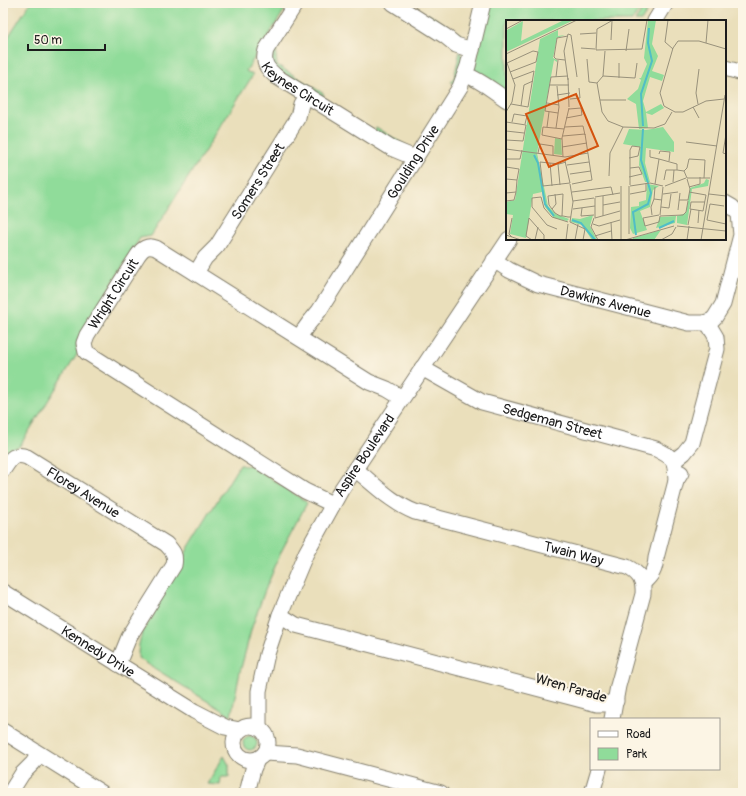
<svg xmlns="http://www.w3.org/2000/svg" width="746" height="796" font-family="Pangolin,sans-serif">
<style>
.green{fill:#90dc9a;stroke:#567c5b}
.lines{fill:none;stroke-linecap:round;stroke-linejoin:round}
.minor-casing{stroke:#837e6c;stroke-width:17}
.minor{stroke:#fff;stroke-width:15}
.labels{text-anchor:middle;dominant-baseline:central;stroke-width:4;stroke-linejoin:round;paint-order:stroke}
.street-label{font-size:14px;fill:#1c1c1c;stroke:#fcf5e5}
.inset-river{fill:none;stroke:#50bec6;stroke-width:2}
.inset-road{fill:none;stroke:#98917b;stroke-width:1}
.view{fill:#d4530e;fill-opacity:0.15;stroke:#d4530e;stroke-width:2}
.inset-edge{fill:none;stroke:#1c1c1c;stroke-width:2}
</style>
<rect width="100%" height="100%" fill="#fcf5e5"/>
<filter id="ink" filterUnits="userSpaceOnUse"><feTurbulence type="fractalNoise" baseFrequency=".025" numOctaves="2"/><feDisplacementMap in="SourceGraphic" scale="8" xChannelSelector="R" yChannelSelector="G"/><feConvolveMatrix kernelMatrix="1 2 1 2 8 2 1 2 1" color-interpolation-filters="sRGB"/></filter>
<filter id="wash" filterUnits="userSpaceOnUse"><feTurbulence type="fractalNoise" baseFrequency=".012" numOctaves="4" result="noise"/><feDisplacementMap in="SourceGraphic" scale="16" xChannelSelector="R" yChannelSelector="G"/><feGaussianBlur stdDeviation="0.9" result="paint"/><feColorMatrix in="noise" values="0 0 0 0 0 0 0 0 0 0 0 0 0 0 0 0 0 1.4 0 .05"/><feComposite in="paint" operator="in"/></filter>
<g filter="url(#wash)">
<rect width="100%" height="100%" fill="#eadfbb"/>
<path class="green" d="M30,3h259l-43,68 7,4 -102,161 -11,2 -62,102 -2,7 2,6 -59,94 -9,3 -7,9v-414z
M489,3h155l-12,18h-125v74l-32,-23 -1,-3z
M647,3h6l-12,18h-6z
M428,14l33,21v1l-6,-1 -28,-17z
M273,51l4,2 -1,3 1,9 47,29 -3,4 -44,-29 -5,-7z
M460,51l3,7 -8,26 -4,-2 3,-4z
M376,127l32,20 -3,2 -30,-18z
M240,464l4,2 6,-1 55,36 2,2 -25,47 -18,43 -12,34 -12,45 -9,44 -93,-58c0,-21 5,-27 16,-44l-4,-2 31,-50 9,-17z
M243 743a7 7 0 1 1 14 0a7 7 0 1 1-14 0Z
M224,756l5,9v12h-8l-1,8 -13,-1z"/>
</g>
<g filter="url(#ink)">
<g class="lines">
<g class="minor-casing">
<g id="minor">
<path id="s1" d="M296,3l-30,47c-4,13 1,19 11,27l114,71 24,10"/>
<path d="M393,3l52,33 11,9 16,5"/>
<path d="M655,21l11,-18"/>
<path d="M725,68l18,5"/>
<path d="M466,75c15,5 27,16 41,25"/>
<path id="s2" d="M494,260l15,10 29,14 151,39h15l7,-2 4,-4 8,-13 18,-69 -2,-21 -7,-7 -7,-4"/>
<path id="s3" d="M196,273l9,-15 12,-12 81,-129 3,-13 6,-9"/>
<path id="s4" d="M299,337l10,-14 10,-12 141,-224 8,-21 15,-63"/>
<path id="s5" d="M422,368l60,34 174,47c20,10 19,11 20,32"/>
<path d="M674,461l10,-8 8,-10 25,-94 -1,-12 -9,-15"/>
<path id="s6" d="M355,469c19,15 37,34 60,43l212,55c12,6 17,13 16,27l-25,92 -6,33"/>
<path id="s7" d="M3,470c7,-10 10,-18 24,-13l139,87c7,7 10,11 8,21l-45,72 -11,27"/>
<path id="s8" d="M332,504l-27,-13 -219,-139 -2,-9 3,-8 51,-80c5,-7 9,-10 18,-7l213,134 18,7 15,9"/>
<path d="M643,583c9,-8 12,-13 13,-25l20,-77 5,-8"/>
<path id="s9" d="M3,592l191,119 31,16 15,3"/>
<path d="M280,615l16,10 301,79h9l10,-3"/>
<circle cx="251" cy="743" r="17"/>
<path id="s10" d="M259,728v-37l8,-37 13,-39 26,-62 35,-63 168,-251"/>
<path d="M3,731l99,62"/>
<path d="M266,753l31,2 144,38"/>
<path d="M10,793l12,-19 11,-11 6,-9"/>
<path d="M247,793l6,-24 4,-9"/>
<path d="M592,793l7,-24"/>
</g>
</g>
<use href="#minor" class="minor"/>
</g>
</g>
<g class="labels">
<g class="street-label">
<text stroke="none"><textPath href="#s1" startOffset="111">Keynes Circuit</textPath></text>
<text stroke="none"><textPath href="#s4" startOffset="209">Goulding Drive</textPath></text>
<text stroke="none"><textPath href="#s3" startOffset="111">Somers Street</textPath></text>
<text stroke="none"><textPath href="#s8" startOffset="356">Wright Circuit</textPath></text>
<text stroke="none"><textPath href="#s2" startOffset="120">Dawkins Avenue</textPath></text>
<text stroke="none"><textPath href="#s5" startOffset="142">Sedgeman Street</textPath></text>
<text stroke="none"><textPath href="#s10" startOffset="297">Aspire Boulevard</textPath></text>
<text stroke="none"><textPath href="#s7" startOffset="97">Florey Avenue</textPath></text>
<text stroke="none"><textPath href="#s6" startOffset="238">Twain Way</textPath></text>
<text stroke="none"><textPath href="#s9" startOffset="112">Kennedy Drive</textPath></text>
<text transform="translate(571 688) rotate(16)">Wren Parade</text>
</g>
</g>
<g transform="translate(506 20)">
<rect width="220" height="220" fill="#eadfbb"/>
<path d="M58,0h10l-68,32 1,-22 16,-9 -2,20zM142,0h8l-4,24 6,12 -6,15 12,4 -2,6 -12,-4 -7,24 3,11 15,-8 3,4 -12,7 -6,-2 2,15 -9,1 -3,-25 -9,-5 11,-10 3,-9 -2,-2h2l6,-14 -3,-6zM52,10v6l7,-1 -1,-5 1,5 -8,3 -4,20 4,2v2l-3,-2 -17,93 11,53 8,8 13,5 -2,2 -13,-3 -9,-11 -3,-15 -9,2 -7,44 -16,-4 3,-19 -7,-1v-12l9,-2 25,-161zM157,107l11,15v10l-28,-4 -1,15 5,19h-5l-6,-17 1,-18 -17,-3 6,-15 17,1zM49,118l6,1 1,16 -8,-1zM200,159l3,1 -1,6 -16,3 -5,36 -10,-2v-7l9,-3 4,-25 14,-5zM141,164l12,2 -6,4 -3,17 -10,4 7,19 -14,4 -3,-6 1,-21 8,-1v-4l7,-2zM87,195l-3,11 7,14h-5l-10,-15 -11,-3 1,-4 8,1zM170,196l-1,7 -19,5 4,-11zM155,210l-7,10h-21v-2z" fill="#90dc9a"/>
<path class="inset-river" d="M137,106l-2,-32 11,-33 -4,-18 1,-15M28,135l4,8 7,41 9,12M66,200l9,3 14,17M153,208l15,-7M130,215l-3,-23 15,-8 3,-11 -10,-33 2,-31"/>
<path class="inset-road" d="M107,0l-16,9 -1,21 46,-1 5,-29M162,0l-3,22 8,7M0,9l17,-9M62,14l-4,17 4,29M62,14l3,1 6,42M74,14l16,-1M105,20l1,-19M200,23l2,-23M75,28l14,1M99,31l-2,25 -6,7 5,29 6,9 15,6 31,1 11,-4 7,-12M120,31l3,-22M0,34l71,-34M81,39l2,23 8,1M59,40l-9,-1 -2,-2 3,-19 11,-2M1,43l26,-12 5,1 -2,10 -26,10M97,56l32,2 2,-15M50,57l2,-17M62,58l1,29M113,58v-15M43,65h20M51,75l13,-2M64,79l10,-1 -1,-10M218,79l-18,2 -23,11h-8l-11,-6 -4,-13 13,-45 5,-7h21l27,8M94,80h26M41,83l12,2M5,84l17,3 6,-36 -21,8M192,84l-2,-11 3,-24M15,86l3,-21 9,-4M187,87l6,11M0,92l6,-10 3,-17 -8,-22M52,93l-13,-2 6,-34 17,-1M60,98l16,-3 -1,-7 -12,1M0,102l20,3 -3,16 -17,-1M6,102l2,-8 13,2 -2,8M41,107l2,-15M59,107l18,-1 2,9M50,108l3,-21 -2,-21M0,111l18,2M220,114l-3,19 3,1M57,116l22,-2M56,119l-20,-4 1,-8 21,2M180,122l31,4M56,127l25,-4M0,129l59,8M144,130v7l9,2M32,133l2,-9 13,2v9M153,134l1,-3 10,1 -1,9M57,137l-1,-19 7,-30M59,137l23,-4M123,138l9,-2 2,-9 -8,-1M0,139h14l2,-9M59,141l5,22M60,142l-7,2 -19,-2 3,24 27,-3M44,143l2,23M52,144l2,21M171,144v6l7,1 3,7M61,145l22,-3M0,147l13,2 -2,11 -11,-1M178,151l3,-3 2,-9 16,1 -1,18M64,154l21,-3M103,156l1,-23 13,-26M123,157l13,-3 -3,-7 -9,1M181,158h23M158,160l2,-10h11M167,162l1,-12M66,164l20,-4 -7,-46M149,164l4,-25 18,5M124,165v-35l2,-4M115,166v54M124,166l20,-3 13,3M159,166l21,-8M183,167l11,-3v-7M66,172l39,-5 2,8M183,172l17,3 -3,16 -13,-2 1,-7M0,173l10,-1 1,-12M124,174l16,-3v-8M157,174l15,-2M203,174l17,2M89,177l25,-4M89,178v20l25,-7M148,179l1,-12M173,180h9l2,-11 -3,-10M0,181l8,-1 2,-8M67,181l21,-3M185,182h14M97,185l17,-3M218,186l-14,-2 -3,16 19,4M155,187l8,1 2,-14M76,188l-1,8 13,-1M46,189l4,-5 -1,-10M67,189l22,-3M172,190l2,-17M146,195l-1,-8 3,-8 8,1M153,195l-16,3 2,8 14,-4 1,-6M154,195l3,-28M56,196l1,-22 -15,2 1,9 6,8 5,3h3l5,1h3M97,196v-20M154,196l23,-1 3,-3 2,-11M6,198l-3,16 3,3M88,198l-3,9 7,13M64,202l3,-20 -3,-18M64,202l15,7 -2,11M105,202l1,18M192,203l1,-13M87,204l6,2 21,-6M182,205l3,-16M171,206l49,5M51,209l-10,-4 -15,-18v-9l9,-1 3,11 8,9 16,5M123,214v-48M0,215l15,5M89,216l16,-5M26,220l-6,-4 3,-18 15,17v5M29,220l3,-13M60,220l2,-16M69,220l3,-16M119,220l49,-14M155,220l11,-6 4,-7M181,220l2,-14M195,220l24,-145"/>
<path class="view" d="M70,74l22,52 -49,21 -23,-53z"/>
<rect width="220" height="220" class="inset-edge"/>
</g>
<rect width="746" height="796" fill="none" stroke="#fcf5e5" stroke-width="16"/>
<rect x="590" y="718" width="130" height="52" fill="#fcf5e5" stroke="#a29e95"/>
<rect x="598" y="731" width="20" height="6" fill="#ffffff" stroke="#a29e95"/>
<text x="626" y="738" font-size="12" fill="#1c1c1c">Road</text>
<rect x="598" y="748" width="20" height="12" fill="#90dc9a" stroke="#a29e95"/>
<text x="626" y="758" font-size="12" fill="#1c1c1c">Park</text>
<path d="M28 44v6h77v-6" fill="none" stroke="#1c1c1c" stroke-width="2"/>
<text x="34" y="44" font-size="12" fill="#1c1c1c" stroke="#fcf5e5" stroke-width="3" paint-order="stroke">50 m</text>
</svg>
